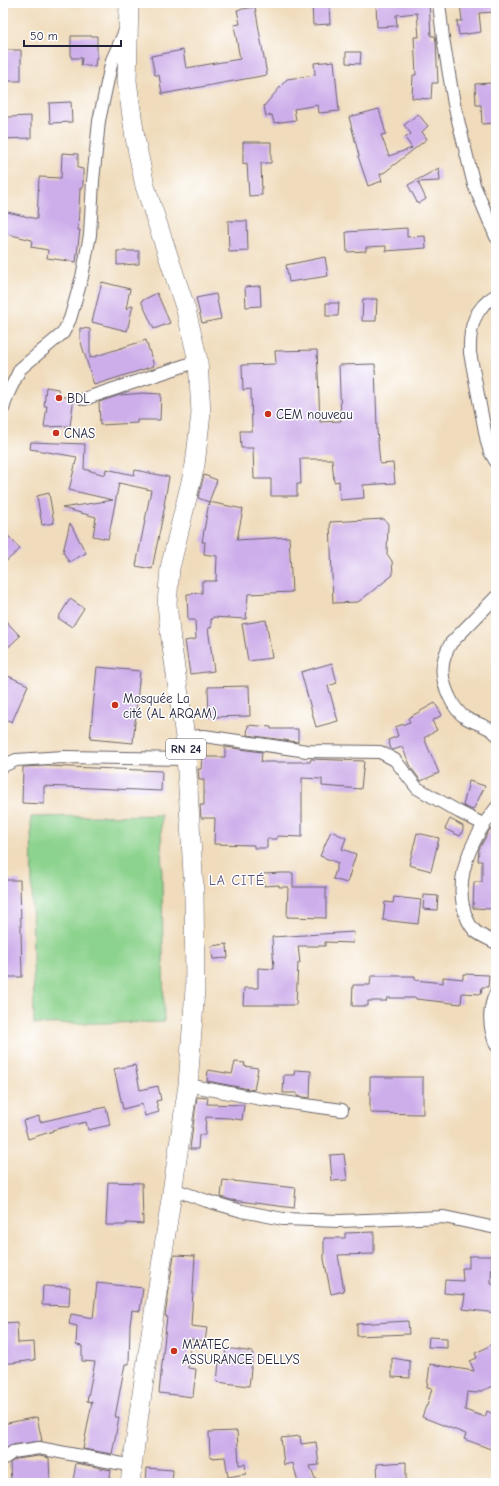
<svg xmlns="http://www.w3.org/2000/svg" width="499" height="1486" font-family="'Comic Neue',sans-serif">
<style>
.green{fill:#8cd38d;stroke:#577a64}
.building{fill:#cdadea}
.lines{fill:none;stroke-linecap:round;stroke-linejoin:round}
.minor-casing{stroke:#6a6368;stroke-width:14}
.primary-casing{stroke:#6a6368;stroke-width:20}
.minor{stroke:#fff;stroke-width:12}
.primary{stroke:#fff;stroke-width:19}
.poi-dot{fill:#c8321e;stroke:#fff;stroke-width:1.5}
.labels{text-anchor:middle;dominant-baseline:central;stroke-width:3;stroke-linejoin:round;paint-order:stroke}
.shield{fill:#fff;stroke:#646476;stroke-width:1}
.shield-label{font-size:12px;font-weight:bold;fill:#22223b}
.poi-label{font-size:13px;fill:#22223b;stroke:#fff;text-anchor:start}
.neighbourhood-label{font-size:14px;letter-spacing:1px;fill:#5e5378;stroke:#fff}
</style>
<rect width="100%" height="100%" fill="#fff"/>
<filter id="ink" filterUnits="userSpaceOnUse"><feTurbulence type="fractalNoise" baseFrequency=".025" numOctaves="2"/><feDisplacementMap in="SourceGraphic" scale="8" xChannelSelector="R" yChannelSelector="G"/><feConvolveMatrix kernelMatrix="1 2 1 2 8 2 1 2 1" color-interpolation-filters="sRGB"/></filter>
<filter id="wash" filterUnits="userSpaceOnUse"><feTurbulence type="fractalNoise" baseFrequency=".012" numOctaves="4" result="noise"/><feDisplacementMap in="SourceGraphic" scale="16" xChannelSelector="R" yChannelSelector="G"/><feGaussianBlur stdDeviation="0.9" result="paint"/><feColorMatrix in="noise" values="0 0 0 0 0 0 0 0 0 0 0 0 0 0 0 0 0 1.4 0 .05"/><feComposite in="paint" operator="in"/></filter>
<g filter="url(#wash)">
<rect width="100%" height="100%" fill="#f0dcbc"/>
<path class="green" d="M161,815l3,207 -130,2 -3,-207z"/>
<g id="blocks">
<path class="building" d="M312,3h17l1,21 -17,1z
M376,3h53l2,33h4l1,7 2,40h-6l-1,16 -19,-1 1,-23h3l-2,-38h5l-2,-24 -21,2 1,11 -20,1z
M460,3h36v9l-17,1 2,19 -22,3 -2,-14h5z
M255,7l12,68 -105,19 -3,-19h-4l-4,-19 32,-6 3,18 54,-9 -6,-34 6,-1 -3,-14z
M71,36h26v22h-1l-1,9 -14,-2 1,-7h-11z
M3,50h18v31h-18z
M346,52h15l-1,12 -14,-1z
M334,61l5,50 -20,2 -1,-8 -24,4 2,11 -22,3 -2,-8 -6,1 -2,-10 23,-27 28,-4 -1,-12z
M492,83l1,26h3v14l-14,1 -1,-19h-5l-1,-21z
M71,102l1,20 -22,1 -1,-20z
M379,109l7,25 -5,1 8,21 23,-8 -7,-10 6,-4 -7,-9 14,-11 10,12 -6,6 5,7 -42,33 -5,2 2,7 -14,5 -10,-30h1l-10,-39z
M31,116v22l-28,1v-18l5,1v-5z
M243,142h28v21h-10l1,32 -13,1 -2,-33 -4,1z
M62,153l16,1v14l5,1v19h-3l-2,42h2l-4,32 -29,-4 1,-8 -17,-3 1,-7 -29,-7v-22l34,8 2,-42 22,1z
M439,168l1,13 -22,1 8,17 -8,5 -10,-19z
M228,221h19l1,30 -19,1z
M407,228v9l18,-1 1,12 -40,3v-5l-20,1v4l-19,1 -1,-20z
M117,251h22v13l-22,1z
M325,257l3,19 -39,6 -3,-17z
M102,282l28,7 -4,20 7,-4 -6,26 -35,-9z
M260,286l1,20 -15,1 -1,-20z
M157,293l13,30 -16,6 -13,-28z
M216,294l5,25 -19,4 -6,-25z
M363,299h14l-1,22h-14z
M326,303h13l-1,13h-12z
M80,328l10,1v29l56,-18 8,26 -60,19 -14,-46z
M317,350l3,72 21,-1 -2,-56 36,-1 2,66 3,34 13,-1 2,20 -32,2 1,13 -24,2 -1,-19 -5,1 -2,-23h-32l1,25h-4v12h-26v-17h-17l-1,-31h-12l-1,-17h12l-1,-42 -8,1 -1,-25 34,-1 -1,-13z
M46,387l12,2 1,8h15l-4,29 -26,1 3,-21h-3z
M144,393l17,1 -1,26h-23v3l-37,2 -1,-23 21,-7z
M31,442l54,2 -1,25 21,6 1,-6 28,6 1,-5 34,7 -5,28h1l-13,64 -16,-3 15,-76 -32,-7 -11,56 -15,-3 3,-19 -34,-9 51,-8 -44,-10 8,-33 -47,-8z
M204,475l13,5 -8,22 -11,-4z
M49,493l5,30 -12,2 -5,-29z
M209,502l34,7 -6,31 52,-3 3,55 -44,2 -2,25 -33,-2v2h-2v9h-3l6,43 -24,3 -5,-33 11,-2 -1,-19h-7l-1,-26 15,-1v-12h14l1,-25 -13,-2 1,-12h-3z
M384,519l4,5 -1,30 5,7 1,14 -35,27 -25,1 -3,-81z
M70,523l16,30 -17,9 -6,-10z
M3,530l17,19 -17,15z
M70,599l14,9 -12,19 -14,-9z
M3,618l17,18 -17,16z
M266,620l6,38 -24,3 -6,-37z
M332,663l5,20 -9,3 10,35 -22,6 -15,-55z
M97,667l43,4 -7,72 -43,-4z
M6,675l22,10 -16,37 -9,-4v-36z
M249,686l1,30 -41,1 -1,-30z
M435,703l7,12 -10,6 5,9 -13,8 15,35 -18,8 -9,-12 -10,-22 -9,3 -2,-1 -3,-9 10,-4 -3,-9 15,-5 -2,-4z
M248,725l23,2v2h27v13l-51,-7z
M225,747l37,5 -1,10h49l1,-3 53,2 -3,28 -39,-3v-7l-20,-1v59l-25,-1v3h-10v9h-13v-3l-40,-1 1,-26h-14l-1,-13h4v-25h-5l-1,-11h3l1,-12h23z
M47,766l115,5 -1,20 -117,-5v18l-22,-1 1,-36z
M469,781l16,5 -12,24 -10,-4z
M450,819l13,7v4l-3,6 -15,-7z
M490,829l6,1v49h-1l-1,30 -21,-1 1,-26h8v-21h-4l1,-12z
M331,831l15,7 -4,11 14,5 -9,29 -14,-4 5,-16 -18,-7z
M417,833l22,5 -8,33 -22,-6z
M282,873h11v14h33v31l-39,-1 1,-30h-9v-2l-15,1 -1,-12z
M3,880h17l2,97h-19z
M424,895l14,1 -1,14 -14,-1z
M394,897l27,3 -3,24 -35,-4 2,-18 8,1z
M354,932l-1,11 -28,-1v4h-27l2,17h-2l-2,42h-53l1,-17h14v-20l16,1 -2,-32z
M227,944l1,14 -15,1 -2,-13z
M463,974l26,1 -1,12h-6l-1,7 -19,-1 -1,11 -45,-5v-1h-29l-1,3h-18v5h-16l1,-21h17l1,-9h44v4l28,3v-6l20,2z
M235,1062l10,1 -1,3 14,2 -4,22 -47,-9 1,-11 24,4z
M135,1065l5,25 18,-4 3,14 -5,1 3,11 -14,4 -3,-12 -19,5 -9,-40z
M295,1070l16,1 -1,27 -13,-2v-3h-14l1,-18h10z
M370,1077h53v37l-53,-1z
M197,1097l11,1 -1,6 37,1 -2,15 -13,-2 -23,-1 -1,18h-6l-1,14h-8z
M106,1107l4,18 -22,5 -2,-8 -34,8 1,1 -25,8 -5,-18 16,-5 1,6z
M344,1154l3,26 -15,1 -2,-26z
M223,1180l73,8 -2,20 -63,-8 -10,-3z
M108,1182l34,1 1,41 -17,-1v2h-20z
M374,1232v22l-36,1 6,36 -13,3 -7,-35v-21h21v-5z
M174,1255l21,1 -4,70 16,2 -2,13 -14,-2 -3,29 8,1 -3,28 -34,-4 8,-77h-2z
M469,1256h23l-1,28 5,1v28l-33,-4 2,-14 -21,-2 1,-13 18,1 -1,-13h7z
M97,1283l46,5 -3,23 -8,-1 -2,15 -1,39h-4l-10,53h4l-7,37 -29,-5 9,-47 -5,-1 8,-39 -13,-1v-15l-6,-1 1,-19 -8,-2 2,-10 22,4z
M43,1286l27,1 -1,19 -27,-1z
M408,1321l1,13 -52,2v-12z
M17,1322l1,21 16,-1 1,18 -32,4v-41z
M429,1337l18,1v10l-19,-1z
M496,1341v44l-20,8 -9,-1 -2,18 20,7 2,-6 9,4v36l-32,-12 2,-5 -44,-17 4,-11h1l5,-18 -5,-1 3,-23 44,7 -4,-10 7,-3 -2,-5 9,-4z
M226,1348l27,4 -4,34 -32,-4 2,-20 5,1z
M392,1358l18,3v17l-18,-1z
M37,1417l5,24 -30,4 -9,5v-26z
M237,1431l2,34 6,-1 1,10 -18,3 -3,-20 -15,1 -1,-26z
M300,1436l1,8 15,-2 3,23 -9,1 7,17h-19l-5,-20 -9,2 -3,-27z
M39,1456l10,2 1,24 -39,1 -1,-20 6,-4z
M406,1462v21h-28l-1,-19z
M76,1463l35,7 -2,13h-26l-10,-2z
M147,1468l26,2 -1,13h-26z"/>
</g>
</g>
<g filter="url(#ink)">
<use href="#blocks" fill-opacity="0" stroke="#6a6368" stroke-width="1"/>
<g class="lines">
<g class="minor-casing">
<path id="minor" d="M439,3l4,35 11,66 20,81 22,52
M496,295c-22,13 -27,33 -26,58l17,89 3,10 6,10
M84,399l114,-38
M3,409l4,-13 13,-27 43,-36 7,-14 12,-42 8,-42 3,-54 6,-60 13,-61 13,-29
M496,597l-45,46c-11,18 -11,34 -2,53 4,9 9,17 17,22 10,6 22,7 30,16
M185,737l19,-1 103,15 73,1 15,8 22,28 42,24 24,12
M3,766l13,-6 48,-3 122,2
M496,808c-22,28 -40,62 -33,98 2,9 5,18 12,25 6,5 14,8 21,12
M496,992c-8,17 -7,36 0,53
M188,1085l73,14 81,11
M173,1189l34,12 35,10 41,8 57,2 104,-4 52,11
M3,1459l10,-7 26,-4 94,18"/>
</g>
<g class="primary-casing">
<path id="primary" d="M129,3l-2,78 8,57 10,48 41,124 12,51 3,52 -6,52 -25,103 -3,36 4,36 14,97 9,154 1,98 -7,96 -49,329 -9,69"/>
</g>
<use href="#minor" class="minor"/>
<use href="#primary" class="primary"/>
</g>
</g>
<g class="poi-dot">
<circle cx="59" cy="398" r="4"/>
<circle cx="268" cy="414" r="4"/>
<circle cx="56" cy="433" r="4"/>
<circle cx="115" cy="705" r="4"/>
<circle cx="174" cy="1351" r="4"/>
</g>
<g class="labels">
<rect class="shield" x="166" y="739" width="40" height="20" rx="3"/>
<g class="shield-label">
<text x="186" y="749">RN 24</text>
</g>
<g class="poi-label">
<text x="67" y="398">BDL</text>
<text x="276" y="414">CEM nouveau</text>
<text x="64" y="433">CNAS</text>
<text x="123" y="698">Mosquée La<tspan x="123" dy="15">cité (AL ARQAM)</tspan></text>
<text x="182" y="1344">MAATEC<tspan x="182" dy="15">ASSURANCE DELLYS</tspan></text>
</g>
<g class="neighbourhood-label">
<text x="237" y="880">LA CITÉ</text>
</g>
</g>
<rect width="499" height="1486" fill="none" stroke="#fff" stroke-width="16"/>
<path d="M24 40v6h97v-6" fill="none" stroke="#22223b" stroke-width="2"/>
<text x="30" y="40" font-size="12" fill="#22223b" stroke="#ffffff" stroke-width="3" paint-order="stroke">50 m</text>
</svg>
